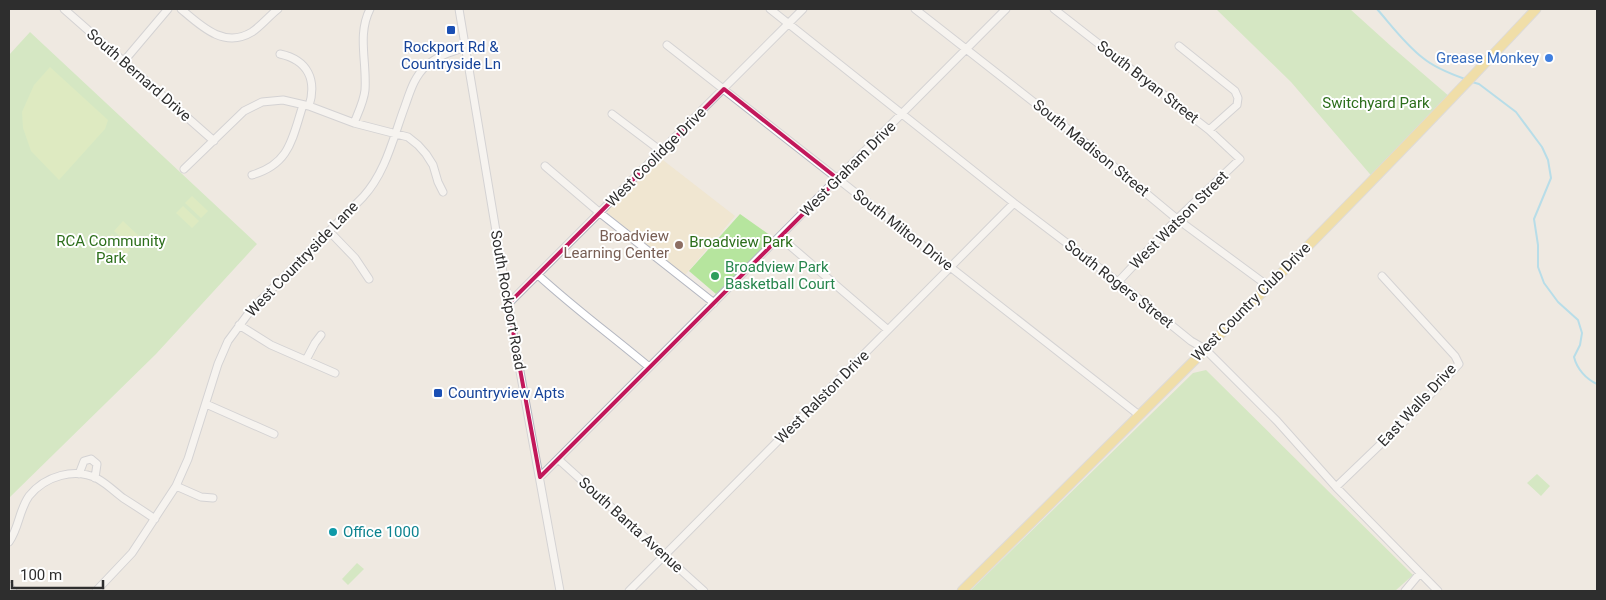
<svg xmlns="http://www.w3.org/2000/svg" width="1606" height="600" font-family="Roboto,sans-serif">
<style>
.education{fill:#f0e6d1}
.green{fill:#b6e59e}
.pitch{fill:#c9ec9a}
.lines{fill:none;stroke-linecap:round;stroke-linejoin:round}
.stream{stroke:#75cff0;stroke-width:2}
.minor-casing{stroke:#b4b7c1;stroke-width:9}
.major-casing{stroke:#c9c9c9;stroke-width:11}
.minor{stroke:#fff;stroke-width:7}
.major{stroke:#f2d163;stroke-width:9}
.marked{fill:none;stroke:#c2185b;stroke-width:4;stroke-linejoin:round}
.transit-dot{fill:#1a4fb4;stroke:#fff;stroke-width:2}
.shop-dot{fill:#3f7fe0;stroke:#fff;stroke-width:2}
.education-dot{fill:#8d6e63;stroke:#fff;stroke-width:2}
.leisure-dot{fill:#2e9e5b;stroke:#fff;stroke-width:2}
.culture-dot{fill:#0f9aa8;stroke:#fff;stroke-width:2}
.labels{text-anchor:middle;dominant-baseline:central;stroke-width:4;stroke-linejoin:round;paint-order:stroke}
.transit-label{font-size:15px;fill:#164399;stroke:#fff}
.shop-label{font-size:15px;fill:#366cbe;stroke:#fff;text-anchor:end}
.street-label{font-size:15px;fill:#2e2e2e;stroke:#fff}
.park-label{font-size:15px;fill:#2c6e1b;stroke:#fff}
.education-label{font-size:15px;fill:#785e54;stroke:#fff;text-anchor:end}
.leisure-label{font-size:15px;fill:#27864d;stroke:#fff;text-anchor:start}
.culture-label{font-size:15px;fill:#0d838f;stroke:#fff;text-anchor:start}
</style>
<rect width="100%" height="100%" fill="#efe9e1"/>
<path class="education" d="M659,157l76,59 -50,59 -79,-63z"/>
<path class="green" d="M1216,9h134l42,38 58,50 -75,83 -84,-98z
M30,32l227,212 -101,110 -147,144v-443z
M740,214l34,24 -58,56 -27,-23z
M1206,370l207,205 -18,16h-425l223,-218z
M1537,474l13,12 -9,10 -14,-13z
M357,563l7,6 -16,16 -6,-6z"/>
<path class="pitch" d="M50,67l58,53 -3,9 -46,51 -28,-29 -8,-23 -1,-16 12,-27z
M192,196l16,15 -7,7 -16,-15z
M183,206l16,15 -7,7 -16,-15z
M123,221l18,17 -9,10 -18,-17z
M112,234l18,16 -9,10 -18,-16z"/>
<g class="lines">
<path class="stream" d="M1377,9c15,17 28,35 46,49 12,10 28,16 42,21
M1472,82l7,2 37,28 26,35 6,13 3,18 -17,41 4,26v22l6,16 14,19 20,18 4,13 -2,12 -6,12c3,12 12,22 23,27"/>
<g class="minor-casing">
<path id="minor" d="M64,9l150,132
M181,9c20,17 43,40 71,23 9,-6 17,-16 26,-23
M459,9l54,324 47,258
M770,9l244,194 104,79 73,59 14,8 72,72 59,66 102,104
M915,9l167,131 95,79 91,67
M1054,9l155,121 31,29 -63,60 -59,63
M667,45l472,370
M1179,46l56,45 3,7 -1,7 -28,25
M280,54c28,6 37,26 29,52
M124,61l44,-52
M612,114l49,37
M354,123c4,-10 10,-22 11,-33 2,-29 -8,-55 5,-81
M545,166l55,47 114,90
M184,169l60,-58 18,-9 21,-2 26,6 45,17 54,14 10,8 8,9 7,11 5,17 5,10
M252,175c38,-11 40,-36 51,-70
M329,231l26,27 14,21
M780,237l108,93
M538,275c36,33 74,61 111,92
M508,304l295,-295
M239,325l32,20 64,28
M306,360l9,-17 6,-8
M206,404l68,30
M558,459l146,132
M79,474l5,-13 7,-2 6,5 -2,14
M540,477l466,-468
M176,486l25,11 12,1
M1336,487l75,-72 48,-51 -4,-8 -73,-80
M9,542c10,-14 10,-32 20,-46 16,-20 46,-29 69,-17 9,5 17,13 25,19 11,7 22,14 32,21
M9,586l4,5
M96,591l36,-38 44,-67 12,-27 30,-95 10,-23 23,-31 112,-113c23,-25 30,-59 42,-91 5,-14 9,-29 21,-40 11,-10 25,-14 38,-18
M629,591l385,-388
M1405,591l15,-18"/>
</g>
<g class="major-casing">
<path id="major" d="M962,591c193,-191 388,-383 574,-582"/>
</g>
<use href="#minor" class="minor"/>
<use href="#major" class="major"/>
</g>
<path d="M0 0H1606V600H0ZM724,89l114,90 -298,298 -32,-173z" fill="#efe9e1" fill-opacity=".55" fill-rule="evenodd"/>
<path class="marked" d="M724,89l114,90 -298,298 -32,-173z"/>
<g class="transit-dot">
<rect x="446" y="25" width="10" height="10" rx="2.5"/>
<rect x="433" y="388" width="10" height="10" rx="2.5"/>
</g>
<circle class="shop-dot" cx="1549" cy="58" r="5"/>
<circle class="education-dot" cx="679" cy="245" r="5"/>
<circle class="leisure-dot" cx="715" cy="276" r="5"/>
<circle class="culture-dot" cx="333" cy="532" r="5"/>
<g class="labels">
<g class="transit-label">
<text x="451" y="47">Rockport Rd &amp;<tspan x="451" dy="17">Countryside Ln</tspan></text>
<text x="448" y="393" text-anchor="start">Countryview Apts</text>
</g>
<g class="shop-label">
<text x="1539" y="58">Grease Monkey</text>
</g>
<g class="street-label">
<text transform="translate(139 75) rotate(41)">South Bernard Drive</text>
<text transform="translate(1148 82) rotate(38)">South Bryan Street</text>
<text transform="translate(1091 148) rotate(39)">South Madison Street</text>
<text transform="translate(656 157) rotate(-45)">West Coolidge Drive</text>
<text transform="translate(848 169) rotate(-45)">West Graham Drive</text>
<text transform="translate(1179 220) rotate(-45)">West Watson Street</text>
<text transform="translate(903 230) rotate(38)">South Milton Drive</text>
<text transform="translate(302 259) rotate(-46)">West Countryside Lane</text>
<text transform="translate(1119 284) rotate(38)">South Rogers Street</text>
<text transform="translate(508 300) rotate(80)">South Rockport Road</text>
<text transform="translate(1251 302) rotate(-45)">West Country Club Drive</text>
<text transform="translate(822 397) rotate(-45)">West Ralston Drive</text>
<text transform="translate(1417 405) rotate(-47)">East Walls Drive</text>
<text transform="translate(631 525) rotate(42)">South Banta Avenue</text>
</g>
<g class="park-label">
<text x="1376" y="103">Switchyard Park</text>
<text x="111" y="241">RCA Community<tspan x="111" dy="17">Park</tspan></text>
<text x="741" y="242">Broadview Park</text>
</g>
<g class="education-label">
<text x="669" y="236">Broadview<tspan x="669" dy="17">Learning Center</tspan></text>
</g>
<g class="leisure-label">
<text x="725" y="267">Broadview Park<tspan x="725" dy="17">Basketball Court</tspan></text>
</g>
<g class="culture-label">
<text x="343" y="532">Office 1000</text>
</g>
</g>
<rect width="1606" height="600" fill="none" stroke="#2e2e2e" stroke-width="20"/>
<path d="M12 580v8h91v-8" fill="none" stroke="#2e2e2e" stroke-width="2.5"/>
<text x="20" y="580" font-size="15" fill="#2e2e2e" stroke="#ffffff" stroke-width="4" paint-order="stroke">100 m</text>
</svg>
